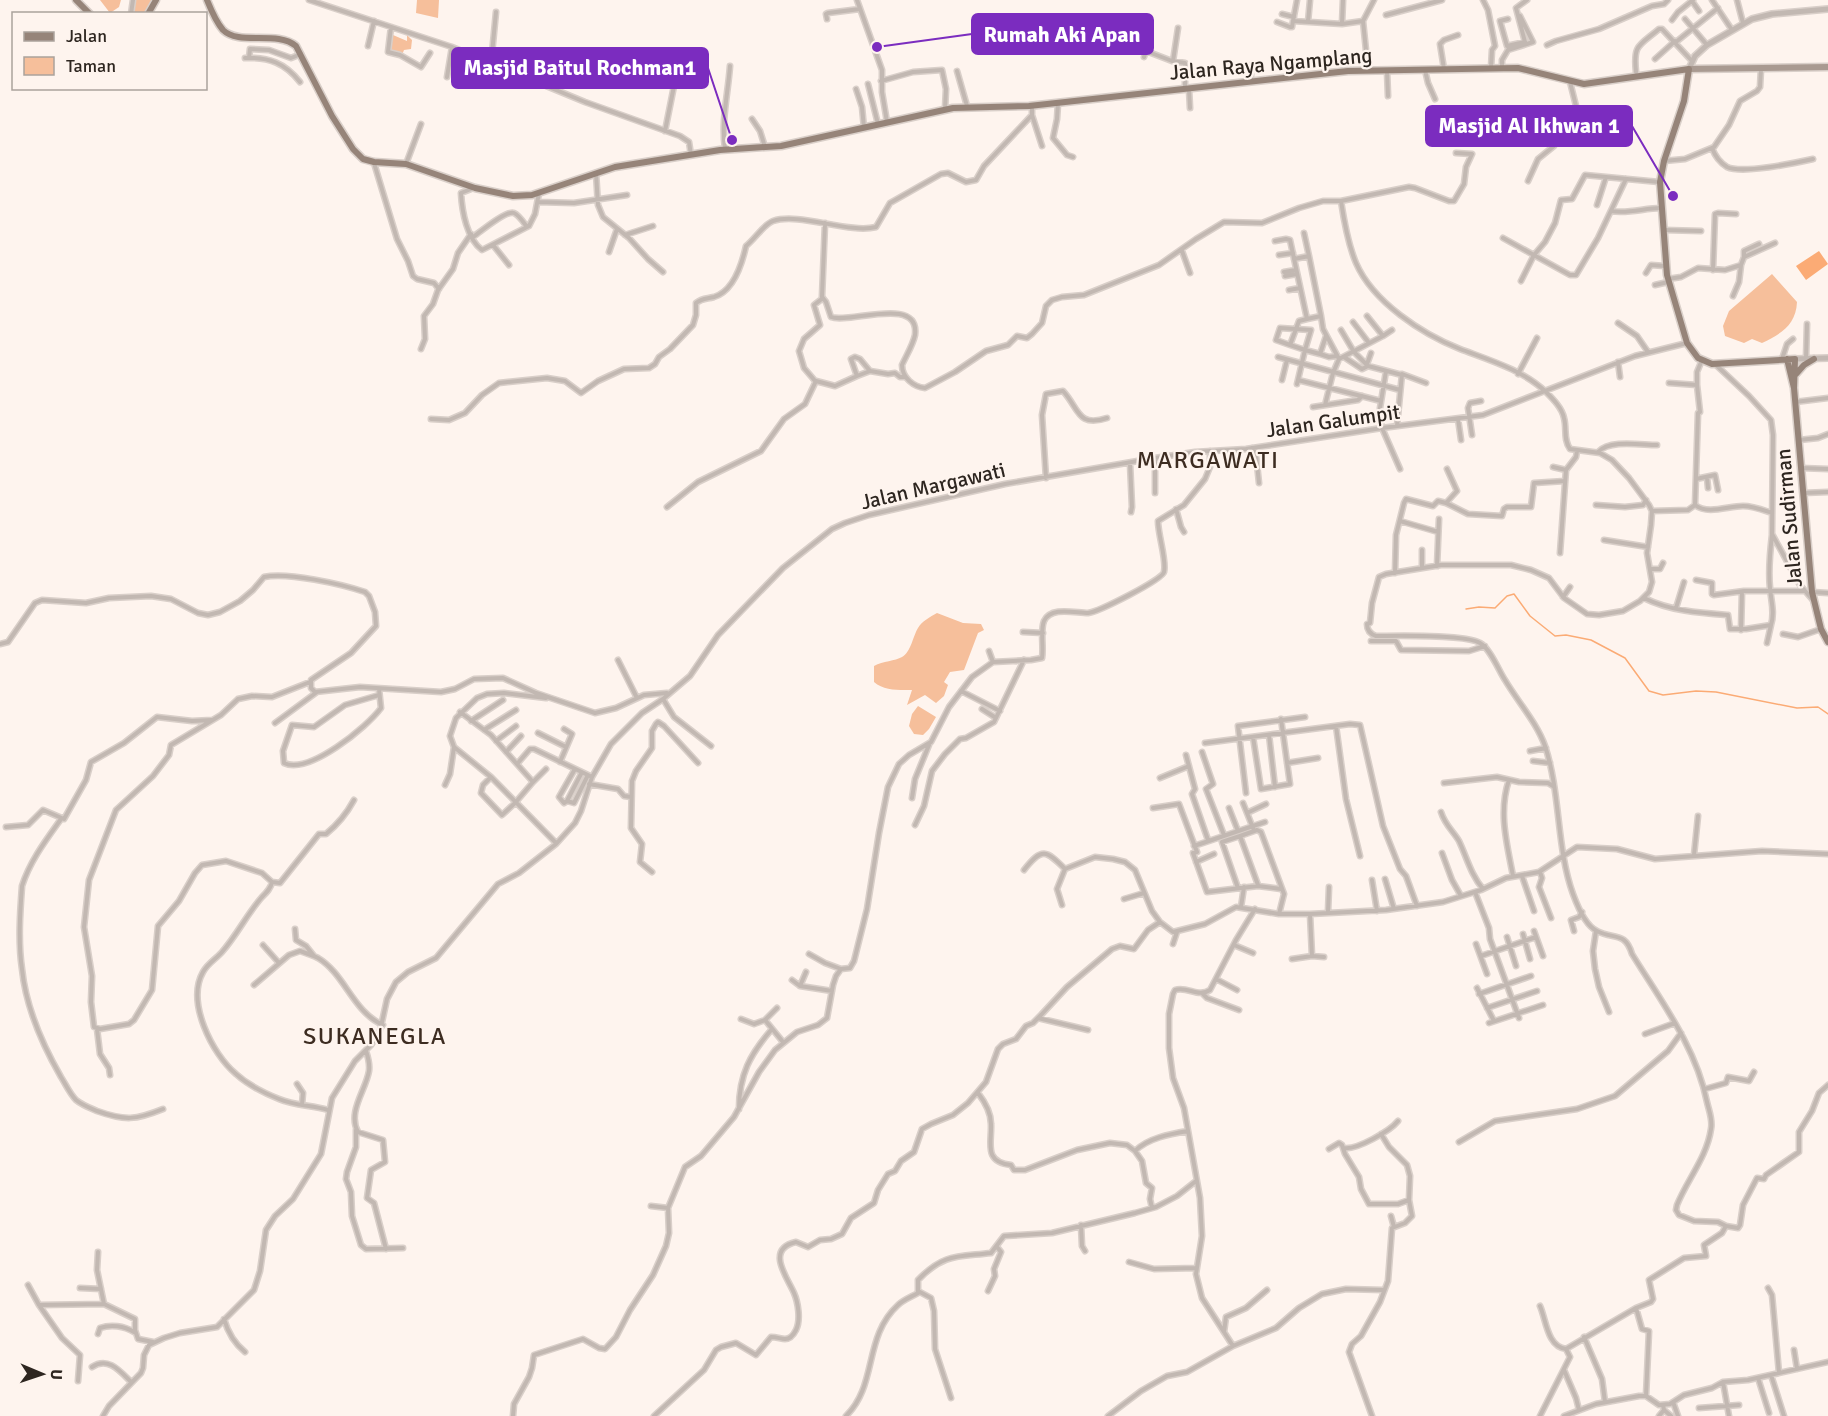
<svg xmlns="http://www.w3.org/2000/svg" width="1828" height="1416" font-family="Signika,sans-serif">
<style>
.green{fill:#f6bf9b}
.water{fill:#fbab75}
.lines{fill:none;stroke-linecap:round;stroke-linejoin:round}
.stream{stroke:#fbab75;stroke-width:1.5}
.minor-casing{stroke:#d9cfc9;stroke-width:7}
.tertiary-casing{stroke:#d9cfc9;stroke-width:8}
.secondary-casing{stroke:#d9cfc9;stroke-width:9}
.primary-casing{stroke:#d9cfc9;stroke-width:9}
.minor{stroke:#c2b8b2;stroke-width:4}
.tertiary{stroke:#c2b8b2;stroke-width:5}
.secondary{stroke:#a99a91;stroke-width:6}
.primary{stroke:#968479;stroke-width:6}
.labels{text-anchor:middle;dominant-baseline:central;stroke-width:4.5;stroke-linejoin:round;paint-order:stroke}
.street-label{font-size:21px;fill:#2e2620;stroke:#fef4ee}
.quarter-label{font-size:24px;letter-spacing:1.5px;fill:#3d2c21;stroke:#fef4ee}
.leader{fill:none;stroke:#7b2cbf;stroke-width:2}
.callout-dot{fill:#7b2cbf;stroke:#fef4ee;stroke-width:2}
.callout{fill:#7b2cbf;stroke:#7b2cbf;stroke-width:2}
.callout-label{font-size:22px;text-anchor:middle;font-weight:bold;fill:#fff}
</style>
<rect width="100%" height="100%" fill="#fef4ee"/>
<path class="green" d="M100,0h21l-2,7 -9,6z
M136,0h18l-6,13 -15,1z
M417,0h22l-1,18 -22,-5z
M392,27l2,1 -1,7 14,6v-6l5,5 -1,9 -7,1 -2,5 -13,-4z
M1772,274l25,28c-1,23 -16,32 -35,41l-10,-4 -8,4 -19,-7 -2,-10 6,-15z
M937,613l26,10 18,1 3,6 -6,3 -14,37 -14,2 -6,10 4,3 -4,11 -8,7 -11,-8 -18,10 5,-15c-13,0 -28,1 -38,-8v-16c9,-5 21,-5 28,-9 9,-5 11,-21 16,-29 4,-7 12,-11 19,-15z
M918,706l18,11 -7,12 -6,6 -9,-1 -5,-8 3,-12z"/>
<path class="water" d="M1819,251l9,13 -22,16 -10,-14z"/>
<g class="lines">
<path class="stream" d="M1466,609l13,-2 16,1 12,-12 7,-2 16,22 25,20 11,-1 25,5 34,18 24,33 14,4 33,-4 20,1 81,16 21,-1 10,7"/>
<g class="minor-casing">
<path id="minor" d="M309,0l143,47 133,55 95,34 9,6 2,13
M857,0l25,70v22l5,30
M1297,0l-4,21 49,3 21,-3
M1483,0l5,10 7,36 -3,4 -1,18
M1712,0l20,30
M1737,0l6,23
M1692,1l7,10
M131,14l2,-14
M1282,14l12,3
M1386,15l56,-15
M827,19l-1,-5 2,-1 32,-4
M1508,19l-8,2 7,25 18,-4 -9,-34 11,-8
M1685,19l22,26
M1672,20l6,-8 15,-12
M1277,22l13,5h2l1,-6
M1308,22l2,-22
M1342,24l1,-24
M391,27l-3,25 12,3 21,12 9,-14
M1676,42l42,-34
M1139,44l7,2v5
M1547,45l9,-4 43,-12 53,-23 12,-2 4,-4
M368,46l6,-25
M1144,57l2,-6 26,10 13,2v25
M245,58c24,-1 40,5 55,24
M249,58l1,-9 19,1 22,8 10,-4
M1655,59l20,-18
M1173,61l5,-33
M491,64l5,-52
M1502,68v-8l6,-10 25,-8 -13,-26
M1444,69l-4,-25 4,-4 14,-5
M1368,70l-5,-49 11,-21
M1425,70l3,13 7,16
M957,71l10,35
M1387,71l1,25
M1636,72c-3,-28 3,-26 23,-43h3l30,32
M447,77l5,-30
M881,81l32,-9 29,-2 4,19 -1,20
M1251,81v-16
M868,84l10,40
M856,89l6,18 2,21
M1189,89l1,19
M1058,103l-1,16 -4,19 14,17 6,2
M1032,115l10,31
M752,119l8,12 5,16
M665,131l15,-75
M1712,148c3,8 7,14 15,19 15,7 68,-4 86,-8
M725,149c-4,-28 3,-55 5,-83
M1664,161l21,-2 29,-12 15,-22 11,-24 17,-10 3,-4 1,-18
M374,163l23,76 11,22 5,15 4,3 17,4 5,6
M406,164l15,-40
M596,173l2,32 5,12 26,21 19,21 15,13
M1528,181l10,-22 16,-13 4,-7 2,-16 16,-17 -6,-24
M471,189l-10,4c1,19 6,46 21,57l47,-24 6,-12 4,-21
M1341,201c3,20 7,43 15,62 17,39 66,71 104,86 29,11 63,21 86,43 7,7 16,16 18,26 3,11 -1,21 6,31l30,4 12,7 17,18 20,27 3,6 -1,14 -4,28 5,29 -3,10 -9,9 -17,10 -24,4 -12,-1 -23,-16 -15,-20 -18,-8 -20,-5h-70l-55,9 -7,3 -7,26 -2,20 -3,1c0,6 3,10 9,12 21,0 89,-2 104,7 10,5 19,28 25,37 13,22 32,43 40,66 16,48 11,101 28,148 4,11 13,32 24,37 17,9 28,0 35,23 29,47 64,93 75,148 2,9 6,18 4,27 -4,28 -24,51 -34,76l-1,5 3,5 15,6 24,1 8,4 12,2 2,-3 3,-20 14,-27 7,1 2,-4 33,-23v-20l13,-21 7,-18 9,-8
M538,202l36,1 53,-8
M1597,205l9,-28 53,5
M1611,211c18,3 33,-3 50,-3
M825,223l-3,74 4,5 5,15c18,7 89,-22 84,18 -2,10 -9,21 -13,30 0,13 12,22 23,23l30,-16 31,-21 22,-6 9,-9 10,2 5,-4 10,-11 4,-17 6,-6 10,-3 22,-2 75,-30 37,-26 28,-17 38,1 37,-15 24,-7h18l68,-14 6,1 34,13h5l10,-17 2,-17 6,-13 -16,-1
M1664,230l37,1
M1304,233l5,23
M625,235l28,-9
M473,237c7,-5 33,-27 41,-24 5,2 10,10 13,14
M1503,238l67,37h6l22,-37 28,-59
M1275,241l11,-2 4,1 17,79 14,-3 2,13 16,30
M493,245l16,20
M1182,251l8,22
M609,252l8,-23
M1279,255l14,-2
M1744,257v-6l15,-7
M1294,259l15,-3 12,60
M1741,265l3,-8 31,-14
M1713,270l2,-56 3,-1 18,1
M1284,272l12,-2
M1646,273l5,-8 14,1
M1285,276l12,-2
M1668,279l13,-2 17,-9 27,2 16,-5 -2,17 -6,14
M1521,281l13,-26 11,-13 10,-19 6,-23 11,-1 13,-24 21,2
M1655,285l13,-3
M1289,290l11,-2
M1353,322l16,21
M1618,323l19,13 11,16
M1341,330l13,22 14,14 34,9
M1383,336l9,-6
M1290,345l-14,-5 4,-12 31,2 -6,20 15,4 6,-18
M421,349l4,-10 -1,-23 9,-12 5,-14 15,-21 5,-16 13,-19
M1320,354l9,3 8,-1
M1278,357l122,33
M1344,357l18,12 6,-3
M1782,359l5,-15 6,-5
M1806,359l1,-35
M1618,362l2,15
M1367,364l4,-11
M1716,365l33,31 22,24 2,15 -1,99 28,51 12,14
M1386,371l-6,37 2,20 18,41
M1518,374l19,-36
M857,376l13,-5
M1282,380l5,-20
M1298,380l83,21
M816,382l-12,-14 -5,-17 5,-12 16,-14 -6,-20 9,-7
M1669,383l28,2v-13l5,-12
M1297,384l8,-34 -15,-5 9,-24 8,-2
M1795,402l33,-4
M1325,405l8,-32 6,-14 44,-23 -16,-20
M1313,407l45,-7 4,-4
M431,419l18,1 16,-7 17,-18 17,-12 48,-5 18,3 16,12 17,-12 26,-12 25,-1 6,-4 4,-7 11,-8 23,-24 3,-10v-12c6,-5 10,-4 18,-6 20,-6 28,-33 32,-51 9,-7 18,-22 27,-25 26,-9 76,13 103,6l14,-24 51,-29 7,-1 18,9 10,-2 8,-14 48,-51v-9
M1458,419l3,21
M1397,426l5,-52 24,9
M1472,435l-4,-27 2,-5 11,-2
M1799,440l19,-2 10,-4
M1252,448l4,7 3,28
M1598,452c12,-13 43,-7 59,-7
M1155,458v35
M1130,463l2,44 -1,5
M1553,467l13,3 10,-13 1,-6
M1801,468l27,1
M1707,477l1,11
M1046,478l-4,-63 4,-21 17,-3c16,17 14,37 44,27
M1696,479l19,-4 3,15
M1803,493l25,-1
M1446,503l22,11 34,2 2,-7 3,-2h24l3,-24 31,-2
M1596,505l29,2 18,-2 3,-5
M1695,505c13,10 33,1 48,1 10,0 20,4 29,7
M667,507l31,-25 63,-31 23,-32 21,-15 11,-23 19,5 22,-10 -6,-17 4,-2 5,2 10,12 18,3 7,-1 5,4h5
M1176,509l5,18 3,5
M1652,511l36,-1 7,-5 3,-92 2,-1 -3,-27
M1400,521l38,11
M1604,540l44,7
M1422,550v18
M1560,553l6,-83
M1437,566l2,-47
M1650,569h10l3,-6
M1395,573l1,-38 8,-32 2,-4 27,7 5,-5 8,2 11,-12 -10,-22
M1696,580l16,3v11l2,1 30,-4h60
M1812,592l16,1
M1563,597l7,-10
M1644,598c26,13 56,15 84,17l2,14h16l25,-4c4,-13 0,-24 -1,-37 -2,-18 0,-36 2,-53
M1676,608l8,-26
M1741,630l1,-38
M1023,632l20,1
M1783,634l15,3 23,-8
M1371,641h25l5,9 68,1 16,-5
M1767,643l4,-18
M0,644l8,-2 27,-39 7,-3 44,3 23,-5 42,-2 20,3 27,14 10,2 12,-3 20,-11 13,-11 11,-13c24,-5 77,7 101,15l4,4 6,16 1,14 -25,27 -40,27v8l4,4 45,-5 81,5 14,-3 19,-10 29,-1 33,15 59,20 21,-5 28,-13 23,-2
M989,651l4,11
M618,660l19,38
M310,682l-38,15 -20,-1 -14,3 -17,16 -50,30 -2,10 -16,21 -37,34 -27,70 -5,47 8,49 -1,26 3,25 6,2 29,-5 5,-4 18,-30 6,-64 21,-25 16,-28 7,-8 24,-4 36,12 10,9c-1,6 -5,10 -10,15 -15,17 -25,38 -40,55 -6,7 -14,11 -19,20 -17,30 9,82 33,102 12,11 28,19 43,25 16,7 33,6 49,11
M379,689l2,19c-14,19 -72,67 -97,55l-1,-12 9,-26 22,2 31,-22 34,-10
M961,691l39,20
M546,698l-42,-5 -17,1 -10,4 -21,20 -6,18 4,11 37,30 65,66
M663,699l11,18 37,29
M982,709l14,9
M460,712l31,23 42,47 -18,21 -13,12 -21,-22 2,-8 8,-8
M471,721l32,-21
M275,723l42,-31
M1336,726l10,73 14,57
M484,730l32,-20
M538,733l28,14
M1269,735l6,52
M1253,737l8,52 29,-5 -9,-65
M496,741l20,-15
M1205,743l145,-19 10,1 23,101 17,43 6,7 11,30
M1530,751l16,-3
M506,752l15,-16
M1202,752l11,32 -7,5 18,46
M1186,755l9,34 -3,5 16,46
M1533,761l17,2
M560,762l12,-28 -8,-5
M1287,763l31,-5
M517,764l13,-15h4l58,28
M575,769l-16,28 5,6 3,-2 15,-29
M1160,778l29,-12
M1509,780c-11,32 -2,64 4,96
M533,782l13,-13
M1444,783l53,-6 22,5 29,1 5,3
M589,784l29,5 6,7 7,1
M445,785l5,-11 4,-27
M1246,793l-8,-67 67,-9
M912,798l3,-19 14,-34
M567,801l7,2 14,-28
M1243,803l10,25
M1153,808l26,-4 18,48 -4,1 14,39 51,-6 23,3
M1229,808l9,23
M1441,812c4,13 12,19 18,29 8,17 12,34 24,48
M1247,813l19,-9
M61,819c-15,21 -31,42 -39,67 -2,27 -4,56 0,83 4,39 20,75 39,108 5,8 9,17 15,23 6,5 14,8 21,11 28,10 39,9 66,-2
M915,825l9,-19 8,-35 13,-17 15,-15 6,-1 28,-16 30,-62
M6,827l22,-2 15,-15 21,9 22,-39 5,-18 33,-19 33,-26 35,4 20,-1
M1194,846l71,-24
M1442,853l10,27 9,16
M1694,855l4,-39
M1196,862l18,-8
M1024,870c18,-23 22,-20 41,-1l30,-12 18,2 12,3 10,8 17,41 8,11 13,10 32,-8 31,-17 43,7h31l76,-4 57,-8 38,-12 25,-12 33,-6 38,-25 40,2 38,10 107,-8 66,3
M652,872l-12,-10 2,-18 -11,-16 1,-47 4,-10 16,-23v-17l4,-7 2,-2 6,4 34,37
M1540,872l2,6 -3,9 12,31
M1522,876l12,35
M1385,879l9,30
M1372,880l5,31
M272,882l8,1 39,-49h7c11,-9 21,-21 28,-34
M1258,885l-18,-49 17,-6 4,2 23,62 -5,20
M1238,888l-16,-46 18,-6
M1475,892l14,36 1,11 29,79
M1124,899l20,-6
M1062,905l-5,-16 8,-20
M1241,907l3,-20
M1328,912l1,-25
M1310,914l2,42
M295,929l1,11 10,6 8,10
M1534,931l9,25
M1574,931l-3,-11 8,-3 3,-5
M1596,931l-3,20 2,18 4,18 10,25
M1523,934l7,25
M1507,937l9,29
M1173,944l4,-12
M1476,944l11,30
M263,945l16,18
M1234,945l19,8
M809,954l16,9 16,6
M1481,956l55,-19
M1292,959l20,-3 12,1
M1216,979l21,11
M792,980l8,6 32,5
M254,985l35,-30 11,-4c6,2 12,4 18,7 27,16 35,54 65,67
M800,986l6,-14
M1477,988l17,33
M1203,994l4,4 32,12
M1479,994l52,-18
M777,1008l-12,12 18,22
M1487,1008l50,-17
M1038,1018l50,12
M741,1019l13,5 11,-4
M1489,1023l54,-18
M97,1029l3,25 9,14 1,7
M1645,1034l30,-11
M366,1051c2,6 4,13 3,20 -3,19 -22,41 -11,61l25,8 2,22 -14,8 -4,28 7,5 12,46
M297,1084l6,9 -1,12
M1705,1089l21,-6 2,-6 21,4 5,-9
M978,1093c7,9 13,19 13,31 1,19 -8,38 20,41l3,5h11l52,-20 33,-7 17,2 8,6 7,10 4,22 6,5 -2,11 2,9
M739,1109c0,-34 11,-55 33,-80
M356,1130v17l-9,25 -1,7 5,13 1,24 9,29 5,4 37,-1
M1459,1142l36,-21 82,-12 38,-13 53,-45 13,-18
M1344,1148c13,2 46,-17 54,-27
M1329,1149l10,-6 3,2 3,9 14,23 2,12 8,15h29l11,-4
M1135,1151c13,-13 35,-17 53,-20
M651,1206l17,2
M1391,1216l3,11
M1081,1225l1,21 3,5
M98,1252l-1,18 7,34
M1129,1262l25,7 42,-1
M28,1285l11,20 23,33 18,17 -2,26
M80,1288l21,1
M1768,1288l4,7 7,78
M918,1291l13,7 3,13 1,38 16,49
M988,1291l7,-15 -1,-7 7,-17 -4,-5
M39,1305l65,-1 31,15v11l3,9 15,3
M1540,1306c6,13 7,41 26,43
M1636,1308l6,21 7,2 -3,65
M224,1319c4,14 10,24 21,33
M1224,1332l2,-15 20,-9 21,-18
M98,1334l2,-6c11,-4 24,-2 34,4
M1584,1337l18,42 3,23
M1233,1346l-31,-48 -6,-24 6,-38 -2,-38 -16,-90 -11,-30 -4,-30v-34l4,-20 2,-4c13,-4 23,8 35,0l26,-50 19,-31
M1794,1350l3,19
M92,1367c16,-11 28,4 39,15
M1564,1370l12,28 3,12
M1771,1375l13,41
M1758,1378l11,35
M1723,1382l6,34
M1673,1402l5,14
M1663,1405l1,5 7,6
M1699,1408l40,-3
M103,1416l6,-10 32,-33 2,-5 1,-13 5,-10 15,-7 16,-5 37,-6 37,-37 6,-19 6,-41 9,-14 18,-17 28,-45 11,-56 23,-37 16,-16 9,-14 7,-32 9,-17 12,-10 28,-14 62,-74 21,-11 37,-29 19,-21 6,-12 11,-34 19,-33 31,-31 21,-14 27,-23 28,-41 65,-67 49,-39 13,-6 24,-8 136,-31 150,-26 40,-6 51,-3 136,-21 101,-13 152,-59 52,-13
M513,1416l1,-12 15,-27 3,-9 2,-13 49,-16 16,9 6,1 11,-12 14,-27 23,-35 13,-29 3,-13 -1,-25 17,-41 16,-11 33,-39 25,-45 16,-22 22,-18 21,-7 9,-7 6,-33 3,-9 5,-7 9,-1 4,-7 13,-52 12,-76 9,-46 11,-23 10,-9 22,-13 18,-35 23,-30 21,-15 38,-2 11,-2c2,-11 -2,-27 2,-37 7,-15 31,-8 44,-8 10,-1 74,-33 76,-41 3,-11 -6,-37 -6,-51l26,-16 21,-26 5,-12v-16
M654,1416l50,-46 12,-20 5,-3 15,-4 20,12 15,-18c6,0 10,2 14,2 5,0 9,-5 11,-9 5,-10 2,-28 -2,-37 -7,-16 -29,-44 2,-51l12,5 12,-7 11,-1 11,-5 9,-16 23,-15 4,-13 10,-16 7,-3 6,-10 13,-9 8,-23 9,-5 22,-9 15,-12 18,-21 12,-33 5,-5 13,-5 10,-13 7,-3 8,-8 26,-28 45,-38 8,-3 14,3 14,-19 12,-8
M846,1416c32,-31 17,-79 52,-111 5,-5 13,-8 20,-12v-13c26,-27 40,-23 73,-27l13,-17 48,-3 83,-20 21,-6 21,-11 19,-15
M1108,1416l33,-25 26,-15 20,-4 46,-26 43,-18 23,-20 23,-14 24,-5 37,1
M1372,1416l-23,-64 3,-8 9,-8 19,-34 8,-21 4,-53 13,-5 7,-7 -3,-16 1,-24 -3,-11 -18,-18 -8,-13
M1540,1416l30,-59 -4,-8 70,-41 15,-6 2,-3 -4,-19 35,-22 22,-2 -2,-11 18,-12 4,-7
M1564,1416l32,-12 43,-8h7l13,9 11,-1 14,-9 28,-7 11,-6 25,-2 80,-18
M1659,1416l5,-6"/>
</g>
<g class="tertiary-casing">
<path id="tertiary" d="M1689,69l6,-13 12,-11 45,-26 20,-5 56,-5
M1795,359l33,-1"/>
</g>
<g class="secondary-casing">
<path id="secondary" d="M1689,69l139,-2"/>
</g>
<g class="primary-casing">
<path id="primary" d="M76,0l14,14
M207,0c4,10 9,22 16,30 16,16 54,0 73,16l36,70 21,33 10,10 11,3 32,2 69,24 38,8 19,-1 83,-28 105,-17 61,-4 172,-38 76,-2 319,-35 170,-3 66,16 105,-15 -5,32 -20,60 -4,21 7,93 20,68 11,15 14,6 83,-5 -1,29
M148,14l8,-14
M1787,359l7,29 18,204 9,37 7,13
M1796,374l8,-9 10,-6"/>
</g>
<use href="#minor" class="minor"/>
<use href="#tertiary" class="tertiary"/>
<use href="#secondary" class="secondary"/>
<use href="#primary" class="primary"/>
</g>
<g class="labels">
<g class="street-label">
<text transform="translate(1271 64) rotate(-5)">Jalan Raya Ngamplang</text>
<text transform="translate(1333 421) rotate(-8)">Jalan Galumpit</text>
<text transform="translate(933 486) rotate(-13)">Jalan Margawati</text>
<text transform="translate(1789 518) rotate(-95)">Jalan Sudirman</text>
</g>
<g class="quarter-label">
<text x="1208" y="460">MARGAWATI</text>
<text x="375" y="1036">SUKANEGLA</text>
</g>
</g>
<path class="leader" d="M877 47L972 34M732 140L708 68M1673 196L1632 126"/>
<g class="callout-dot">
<circle cx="877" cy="47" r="6"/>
<circle cx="732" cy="140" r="6"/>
<circle cx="1673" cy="196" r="6"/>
</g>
<g class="callout">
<rect x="972" y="14" width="181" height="40" rx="6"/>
<rect x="452" y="48" width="256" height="40" rx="6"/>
<rect x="1426" y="106" width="206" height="40" rx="6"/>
</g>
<g class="callout-label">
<text x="1062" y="42">Rumah Aki Apan</text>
<text x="580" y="75">Masjid Baitul Rochman1</text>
<text x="1529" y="133">Masjid Al Ikhwan 1</text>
</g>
<rect x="12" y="12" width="195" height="78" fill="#fef4ee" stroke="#aba29c" stroke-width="1.5"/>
<rect x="24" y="32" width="30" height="9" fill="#968479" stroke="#aba29c" stroke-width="1.5"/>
<text x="66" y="42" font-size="18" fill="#2e2620">Jalan</text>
<rect x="24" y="57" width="30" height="18" fill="#f6bf9b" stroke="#aba29c" stroke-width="1.5"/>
<text x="66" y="72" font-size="18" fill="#2e2620">Taman</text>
<g transform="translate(42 1374) rotate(92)" stroke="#fef4ee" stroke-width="4.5" paint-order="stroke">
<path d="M0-4.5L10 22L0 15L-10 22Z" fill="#2e2620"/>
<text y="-9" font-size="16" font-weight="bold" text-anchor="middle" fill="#2e2620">U</text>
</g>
</svg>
